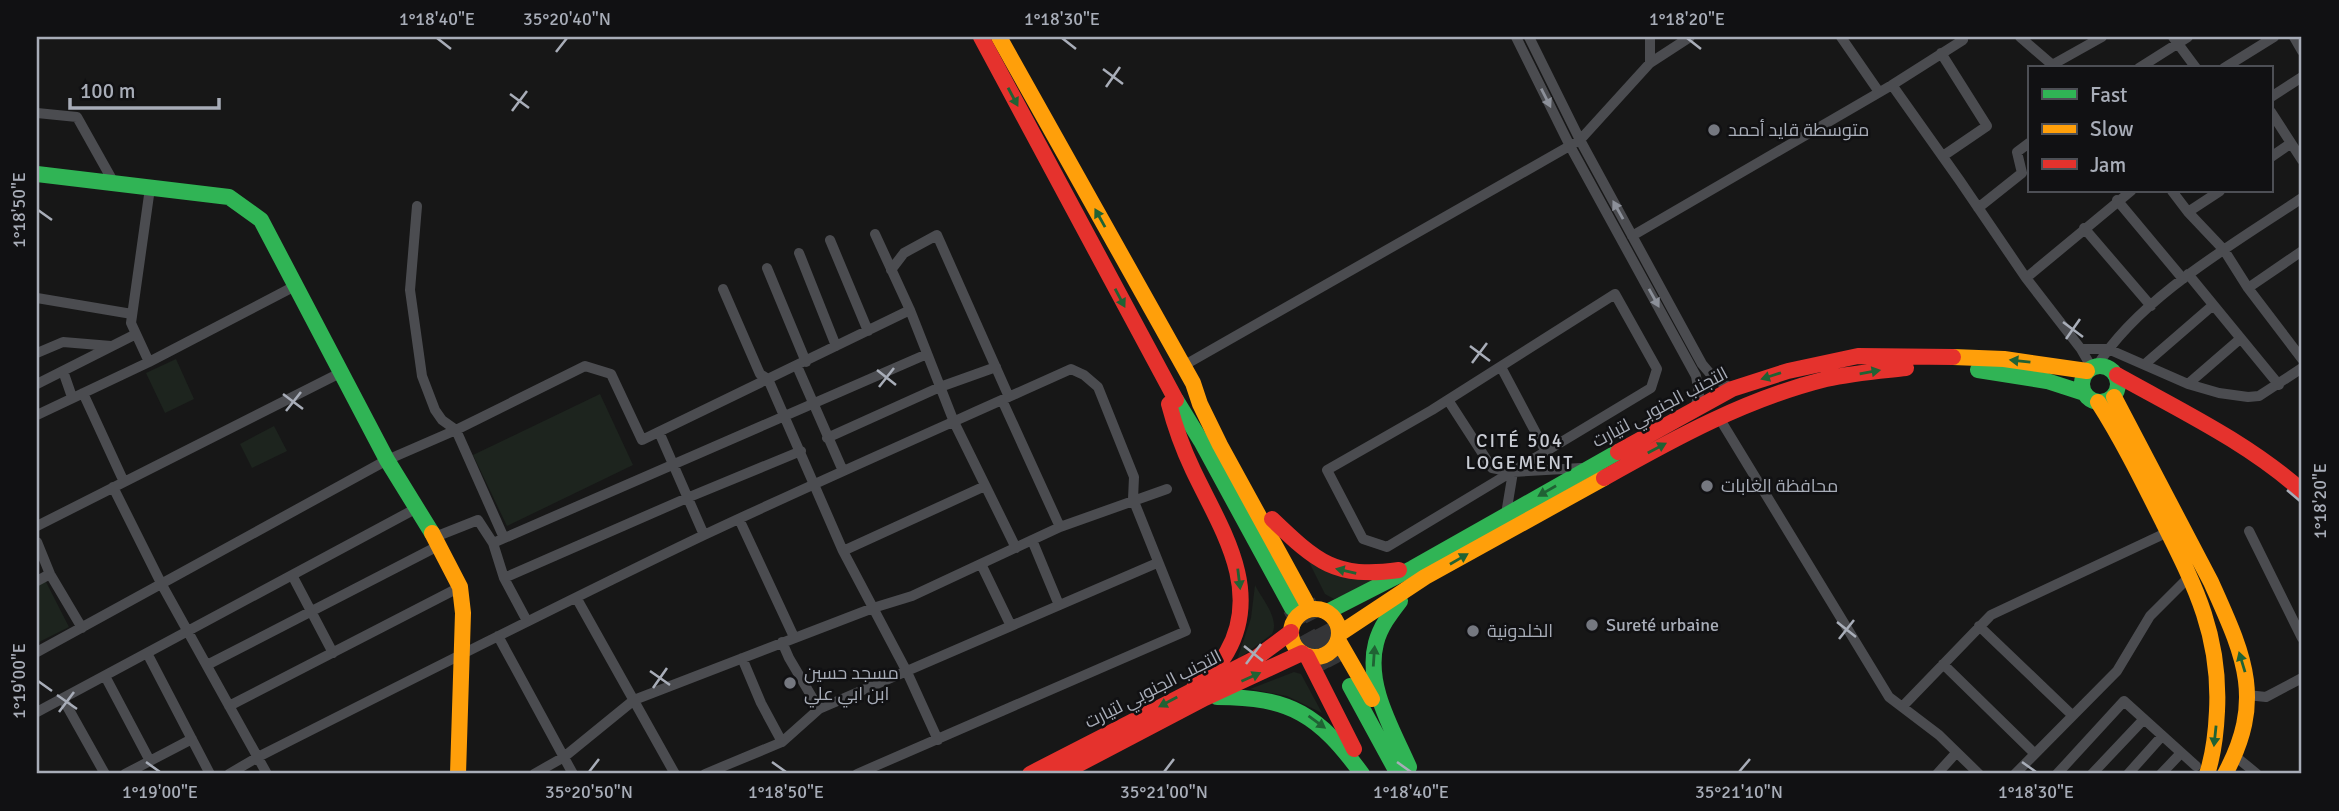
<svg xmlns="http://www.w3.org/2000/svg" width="2339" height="811" font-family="Signika,Cairo,sans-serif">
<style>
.green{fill:#1d241e}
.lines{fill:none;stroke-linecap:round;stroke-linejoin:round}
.highway-tunnel{stroke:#343537;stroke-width:19;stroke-dasharray:19 10;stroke-linecap:butt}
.street{stroke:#4b4c50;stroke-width:10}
.fast{stroke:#30b455;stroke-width:16}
.slow{stroke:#ff9f0a;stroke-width:16}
.jam{stroke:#e5322d;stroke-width:16}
.oneway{fill:#206234}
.oneway2{fill:#8c9099}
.ticks{fill:none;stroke:#a8adb8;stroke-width:2.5}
.poi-dot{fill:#757880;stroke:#111113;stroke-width:2.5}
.labels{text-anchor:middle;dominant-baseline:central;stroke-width:5;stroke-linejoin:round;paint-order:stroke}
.poi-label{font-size:18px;fill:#a8adb8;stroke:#111113;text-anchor:start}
.street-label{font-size:18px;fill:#a8adb8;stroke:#111113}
.neighbourhood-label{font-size:19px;letter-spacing:2px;fill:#c9ccd4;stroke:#111113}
.neatline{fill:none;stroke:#a8adb8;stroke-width:2.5}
.ticks-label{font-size:18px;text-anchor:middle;fill:#a8adb8}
</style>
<rect width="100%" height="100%" fill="#171717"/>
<path class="green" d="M176,359l18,40 -29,14 -19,-40z
M600,394l33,71 -126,61 -34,-71z
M274,426l13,25 -35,17 -12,-24z
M1308,560l66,23 -40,16 -9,-5z
M45,580l24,47 -32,16v-58z
M1255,585c7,14 25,34 17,49l-35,26 14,-42z
M1294,672l7,2 21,39 -35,-17 -37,-7z"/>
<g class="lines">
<path class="highway-tunnel" d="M1306,602l32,61
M1292,608l34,61"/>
<path class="street" d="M1516,37l54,109 126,230 3,18 -4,14
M1529,37l51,103 122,224 11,13 19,12
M1841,37l38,55
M1962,37l1,3 -71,45 68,96 66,97 55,71 11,19
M2020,37l36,31
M2173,37l23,31
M2294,37l8,14
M1941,53l46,73 -44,30
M1650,63v-26
M2052,65l50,-28
M2139,68l49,-31
M2224,68l50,-31
M2271,97l31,-20
M2271,112l31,48
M37,113l40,4 37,66
M2271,157l19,-13
M2172,191l16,21 36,38 24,38 54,71
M2117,200l66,79
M417,206l-7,84 12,86 13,34 7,10 14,10 48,108
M1978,208l44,-35 -5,-21 12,-9
M2188,212l32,-21
M2084,228l67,78
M875,234l35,76 44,112 62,126
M1632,236l260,-151
M830,240l38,91
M799,253l37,93
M767,268l39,94
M891,270l13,-17 33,-18 72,162
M2188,274l91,111
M2026,278l105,-87
M2248,288l54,-37
M723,289l37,85 8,5 75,172 142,-65
M1615,294l42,75 -6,19 -264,159 -24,-8 -36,-69 105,-60z
M37,298l95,16
M2081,349h27l80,35 31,9 29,4 11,-1 43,-28
M37,353l26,-11 48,4
M149,362l-18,-39 19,-135
M2145,364l67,-58
M797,366l46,105
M1183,366l397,-226 70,-77 40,-26
M2097,366c43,-69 138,-123 205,-168
M1501,367l45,85
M63,371l9,26
M37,384l99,-50
M2188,384l52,-45
M83,393l41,89
M1002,400l58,127
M1448,400l44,68 21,4 68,-4
M37,415l112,-53 146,-76
M1718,416l171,281 50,38 40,39
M659,432l45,103
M827,438l113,-51 56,-20
M113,487l49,98 105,189
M1506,514l7,-42
M739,519l55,118
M37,526l305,-154
M2249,531l53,107
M435,537l43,-17 15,23 434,-189
M1032,540l27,65
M37,542l13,32 32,54
M493,543l11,35 23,43
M843,551l64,121 31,68
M981,564l30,62
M292,575l41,78
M504,578l183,-80 114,-47
M37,581l13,-7
M577,599l98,175
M1979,626l93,89
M498,636l75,138
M782,642l7,16 30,51
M37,652l350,-192 69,-30 129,-64 26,8 31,66 268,-130
M147,653l63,121
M742,658l19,45 21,39
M1943,664l91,89
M207,665l233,-120
M105,676l45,85
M2247,695l19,2 36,-19
M63,699l42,75
M229,706l231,-119
M1903,706l88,-91 177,-83
M37,712l378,-203
M2235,756l22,18
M125,774l67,-35
M229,774l29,-17c148,-75 296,-150 446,-222 121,-57 245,-111 367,-166l13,6 14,12 36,90 -1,22 53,132 -329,143
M534,774l30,-17 70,-57 239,-92 39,-12 148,-69 107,-38
M705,774l77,-32 37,-33 338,-146
M1937,774l19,-21
M2015,774l102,-103 33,-55 40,-40
M2057,774l67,-73 72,65
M2092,774l52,-55
M2128,774l34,-38
M2161,774l20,-21"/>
<path class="fast" d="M37,174l192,23 32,23 126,240 45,73
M2082 384a18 18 0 1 1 36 0a18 18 0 1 1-36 0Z
M1978,370l69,11 37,12
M1176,400l25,41 91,167
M1400,601c-10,13 -20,26 -24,42 -11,42 17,87 33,124
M1327,612l86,-44 205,-116
M1350,686l48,88
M1217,697c74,0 102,18 145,77"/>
<path class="slow" d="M999,37l194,346 7,21 20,41 86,157
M1953,357l51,2 83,12
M2114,397l97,185c32,72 55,116 14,192
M2098,402c23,36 42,74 61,112 34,68 62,119 58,197 -1,22 -3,42 -10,63
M432,533l28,54 3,26 -5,161
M1291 633a24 24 0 1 1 48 0a24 24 0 1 1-48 0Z
M1339,634l86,-57 179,-99
M1338,640l34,59"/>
<path class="jam" d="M981,37l195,363
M2117,375c64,36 130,67 185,116
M1169,404c6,23 14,45 24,66 27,57 70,119 34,182 -8,14 -21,25 -33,36
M1618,452l114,-63 56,-18 70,-15 95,1
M1604,478c71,-40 142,-79 222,-99 26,-6 53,-8 80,-11
M1272,519c45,43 63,60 127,51
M1307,656l47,93
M1030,774l226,-116 35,-26
M1060,774l145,-76 97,-45"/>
</g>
<defs><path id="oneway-solid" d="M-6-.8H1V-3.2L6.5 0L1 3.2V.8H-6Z" transform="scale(1.75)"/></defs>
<g class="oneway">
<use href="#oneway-solid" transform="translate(1013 97) rotate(62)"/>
<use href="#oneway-solid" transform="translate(1100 218) rotate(-119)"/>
<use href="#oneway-solid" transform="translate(1120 298) rotate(62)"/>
<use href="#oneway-solid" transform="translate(2020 361) rotate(-174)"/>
<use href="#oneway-solid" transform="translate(1870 372) rotate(-10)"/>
<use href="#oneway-solid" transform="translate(1771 376) rotate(162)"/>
<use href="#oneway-solid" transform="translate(1657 448) rotate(-28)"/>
<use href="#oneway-solid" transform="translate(1547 491) rotate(150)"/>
<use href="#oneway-solid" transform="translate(1459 559) rotate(-30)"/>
<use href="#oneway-solid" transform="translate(1346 571) rotate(-167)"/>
<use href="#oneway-solid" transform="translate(1239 579) rotate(83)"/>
<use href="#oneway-solid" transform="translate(1374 656) rotate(-86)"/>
<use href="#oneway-solid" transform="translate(2242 662) rotate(-107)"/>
<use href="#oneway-solid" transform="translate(1251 677) rotate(-24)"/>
<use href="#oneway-solid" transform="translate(1168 702) rotate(152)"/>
<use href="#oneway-solid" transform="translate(1317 722) rotate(36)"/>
<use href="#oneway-solid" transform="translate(2215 736) rotate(96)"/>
</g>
<g class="oneway2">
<use href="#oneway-solid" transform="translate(1546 98) rotate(63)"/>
<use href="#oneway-solid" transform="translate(1618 210) rotate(-119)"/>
<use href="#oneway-solid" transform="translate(1654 298) rotate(61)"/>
</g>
<path class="ticks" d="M437,38l14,11M1062,38l14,11M1687,38l14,11M556,52l11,-14M1103,69l20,15M1106,87l14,-20M510,94l19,14M512,111l15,-20M38,210l14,10M2063,322l20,15M2066,339l14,-20M1470,346l20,15M1472,363l15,-20M877,370l19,15M879,387l15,-19M283,394l20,15M286,411l15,-19M2287,490l13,11M1837,622l19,15M1839,639l15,-19M1244,646l19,15M1246,664l15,-20M650,671l20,14M38,681l14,10M653,688l14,-20M57,695l20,14M59,712l15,-20M146,762l14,10M772,762l14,10M1397,762l14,10M2022,762l14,10M589,772l10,-13M1164,772l10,-13M1739,772l11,-13"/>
<g class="poi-dot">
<circle cx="1714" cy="130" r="7"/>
<circle cx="1707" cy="486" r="7"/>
<circle cx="1592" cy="625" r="7"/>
<circle cx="1473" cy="631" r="7"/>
<circle cx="790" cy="683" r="7"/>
</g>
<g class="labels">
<g class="poi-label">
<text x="1728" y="130">متوسطة قايد أحمد</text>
<text x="1721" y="486">محافظة الغابات</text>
<text x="1606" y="625">Sureté urbaine</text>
<text x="1487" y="631">الخلدونية</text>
<text x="804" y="673">مسجد حسين<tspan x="804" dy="21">ابن ابي علي</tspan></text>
</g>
<g class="street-label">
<text transform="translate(1660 407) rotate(-28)">التجنب الجنوبي لتيارت</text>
<text transform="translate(1153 689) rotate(-27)">التجنب الجنوبي لتيارت</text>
</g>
<g class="neighbourhood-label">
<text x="1520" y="441">CITÉ 504<tspan x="1520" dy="22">LOGEMENT</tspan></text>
</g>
</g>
<rect width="2339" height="811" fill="none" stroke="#111113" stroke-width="77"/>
<rect x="2028" y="66" width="245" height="126" fill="#111113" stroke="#4d4f55" stroke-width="2"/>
<rect x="2042" y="89" width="35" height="10" fill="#30b455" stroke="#4d4f55" stroke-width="2"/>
<text x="2090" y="102" font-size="21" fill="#a8adb8">Fast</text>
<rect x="2042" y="124" width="35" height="10" fill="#ff9f0a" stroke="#4d4f55" stroke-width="2"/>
<text x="2090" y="136" font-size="21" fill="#a8adb8">Slow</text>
<rect x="2042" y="159" width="35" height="10" fill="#e5322d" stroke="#4d4f55" stroke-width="2"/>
<text x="2090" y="172" font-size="21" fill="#a8adb8">Jam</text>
<path d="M70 98v10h149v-10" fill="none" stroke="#a8adb8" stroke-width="3.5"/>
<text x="80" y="98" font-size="21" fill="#a8adb8" stroke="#111113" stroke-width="5" paint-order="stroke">100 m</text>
<rect x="38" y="38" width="2262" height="734" class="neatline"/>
<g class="ticks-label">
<text x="437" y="25">1°18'40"E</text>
<text x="567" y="25">35°20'40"N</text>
<text x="1062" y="25">1°18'30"E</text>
<text x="1687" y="25">1°18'20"E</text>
<text transform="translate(19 210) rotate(-90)" y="6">1°18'50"E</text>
<text transform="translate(2320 501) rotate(-90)" y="6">1°18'20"E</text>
<text transform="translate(19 681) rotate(-90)" y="6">1°19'00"E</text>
<text x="160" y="798">1°19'00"E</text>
<text x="589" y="798">35°20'50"N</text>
<text x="786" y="798">1°18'50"E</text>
<text x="1164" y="798">35°21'00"N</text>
<text x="1411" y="798">1°18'40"E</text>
<text x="1739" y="798">35°21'10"N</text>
<text x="2036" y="798">1°18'30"E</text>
</g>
</svg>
